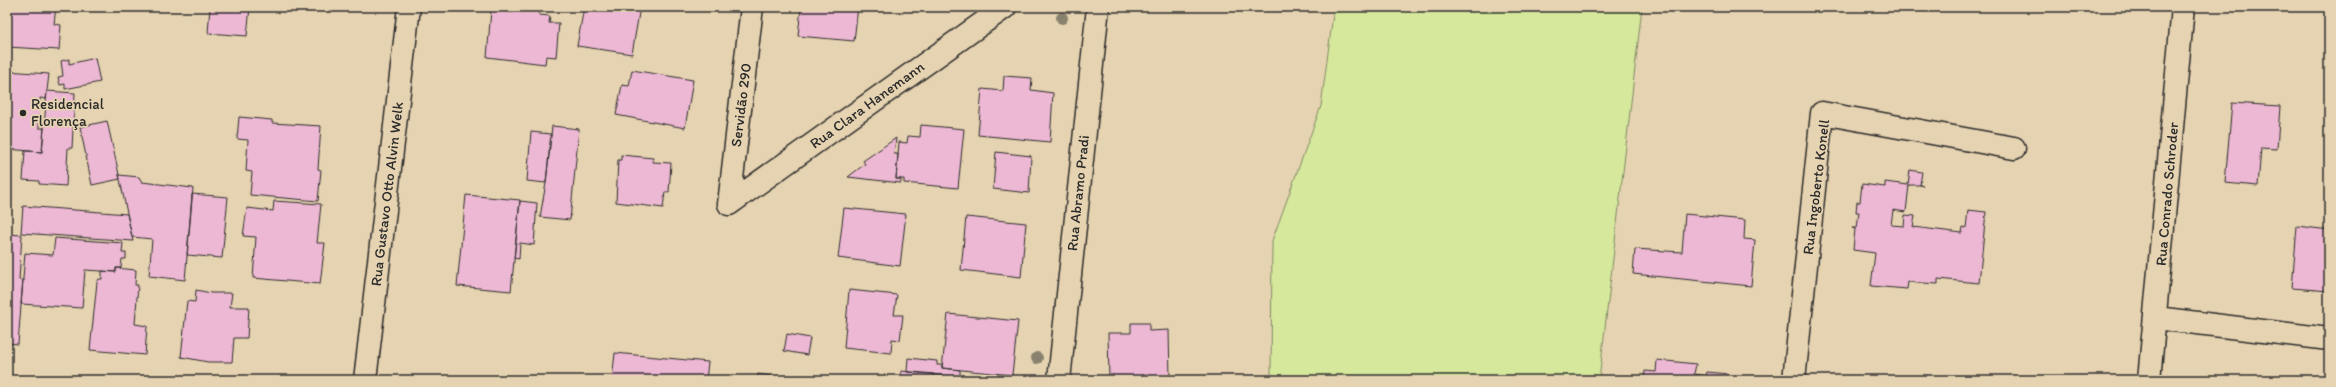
<svg xmlns="http://www.w3.org/2000/svg" width="2336" height="387" font-family="Itim,sans-serif">
<style>
.green{fill:#d5e89c;stroke:#808a64}
.building{fill:#edb8d3;stroke:#2b2b2b}
.lines{fill:none;stroke-linecap:round;stroke-linejoin:round}
.minor-casing{stroke:#2b2b2b;stroke-width:25}
.minor{stroke:#e6d3b1;stroke-width:22}
.tree{fill:#88816d}
.poi-dot{fill:#2b2b2b;stroke:#e6d3b1;stroke-width:1.5}
.labels{text-anchor:middle;dominant-baseline:central;stroke-width:3.5;stroke-linejoin:round;paint-order:stroke}
.poi-label{font-size:15px;fill:#2b2b2b;stroke:#e6d3b1;text-anchor:start}
.street-label{font-size:15px;fill:#2b2b2b;stroke:#e6d3b1}
</style>
<rect width="100%" height="100%" fill="#e6d3b1"/>
<filter id="ink" filterUnits="userSpaceOnUse"><feTurbulence type="fractalNoise" baseFrequency=".025" numOctaves="2"/><feDisplacementMap in="SourceGraphic" scale="8" xChannelSelector="R" yChannelSelector="G"/><feConvolveMatrix kernelMatrix="1 2 1 2 8 2 1 2 1" color-interpolation-filters="sRGB"/></filter>
<g filter="url(#ink)">
<path class="green" d="M1334,7h308l-43,373h-328l1,-139 49,-135z"/>
<path class="building" d="M7,7h49l-2,17 7,1 -2,25 -52,-3z
M210,7h40l-3,29 -39,-3z
M512,7h28l-1,8 11,1 -1,7h10l-3,34 -10,-1 -1,8 -58,-7 4,-47 21,2z
M584,7h56l-8,47 -55,-8z
M801,7h57l-4,34 -56,-5z
M95,58l5,24 -35,7v-5l-5,1 -2,-8 5,-1 -2,-15 8,-2v5z
M632,70l61,10 -8,48 -69,-13 6,-30 7,1z
M7,71l42,3 -3,25 -6,-1 -1,30h5l-2,24 -35,-3z
M1004,76l28,2 -1,12 22,3 -3,49 -72,-7 4,-46 21,2z
M47,91l28,2 -3,55h-4l-2,38 -27,-2v-3l-16,-1 2,-29 17,1z
M2232,103l48,3 -3,43 -16,-1 -3,38 -33,-3z
M239,117l33,3v3l49,3 -3,43 3,1 -3,31 -68,-6 2,-23 -6,-1 2,-31 -11,-1z
M107,121l13,58 -28,6 -12,-58z
M921,125l43,4 -6,59 -54,-5v-4h-8l3,-37 8,1 1,-7 12,1z
M552,126l27,3 -9,91 -30,-3 6,-34z
M531,132l20,2 -5,49 -19,-2z
M896,138l-2,16h4l-2,25h5v4l-53,-6 17,-13 -2,-3z
M996,152l35,4 -2,37 -36,-4z
M621,155l32,3v4l18,1 -2,29h-4l-2,16 -47,-6 2,-42h3z
M1910,170l12,2 -2,13h3h-14l-3,27 -13,-2 -2,15 13,1 1,-11 10,1 -2,11 49,6 1,-6 3,1 2,-18 18,2 -7,71 -41,-4v5l-30,-2 -1,7 -36,-3 4,-33 -22,-3 2,-21 -3,-1h5l2,-16h-3l1,-10h3l2,-18 23,3v-5l23,3z
M119,175l20,2 3,5 51,6 -8,92 -36,-4 3,-37 -20,-2z
M192,194l36,3 -6,61 -35,-3z
M466,195l54,5 -9,91 -54,-5z
M274,201l47,3 -4,39h8l-5,41 -67,-6 3,-41 -13,-1 4,-28 26,3z
M520,201l17,2 -3,42 -14,-2 -1,16 -5,-1z
M23,206l104,8 6,27 -112,-8z
M844,208l62,6 -6,52 -62,-8z
M1685,214l60,6 -1,19 11,1 -4,46 -118,-12 2,-25 47,3z
M966,217l60,6 -5,54 -60,-7z
M2297,226l32,4v61l-37,-3z
M7,234l15,1 -3,45h4l-5,64 -11,-1z
M55,238l68,5 -1,10h4v6h-4l-1,9h-5v4l-31,-2 -3,38 -61,-4 4,-51 28,2z
M116,268l20,2 -1,15h3l-3,39 12,2 -2,29 -55,-5 7,-68 2,-3h3v-8l14,1z
M196,290l15,3h21l-2,14h19l-2,31h-13l-2,24h-24l-27,-5 6,-56 8,1z
M849,290l48,5 -3,20h9l-3,25 -8,-1 -1,14 -47,-5z
M948,314l70,7 -6,54 -70,-7z
M1131,323h18v8l20,-1 1,50h-61l-1,-47h23z
M787,334l23,4 -3,17 -23,-4z
M615,353l93,9 -2,18h-94z
M908,358l29,3v4h5v3l18,2v7l-53,-5z
M1657,360l39,4 -2,10 12,2 1,-4 21,2 -2,6h-82l1,-9 11,1z
M901,371l33,3 -1,6h-33z
M758,374l38,6h-39z"/>
<g class="lines">
<g class="minor-casing">
<path id="minor" d="M729,204l276,-197
M729,204l23,-197
M2156,318l173,21
M365,380l44,-373
M1059,380l39,-373
M1794,380l28,-267 192,35
M2149,380l34,-373"/>
</g>
<use href="#minor" class="minor"/>
</g>
<g class="tree">
<circle cx="1062" cy="18" r="6"/>
<circle cx="1037" cy="358" r="6"/>
</g>
</g>
<circle class="poi-dot" cx="23" cy="113" r="4"/>
<g class="labels">
<g class="poi-label">
<text x="31" y="104">Residencial<tspan x="31" dy="17">Florença</tspan></text>
</g>
<g class="street-label">
<text transform="translate(741 105) rotate(-83)">Servidão 290</text>
<text transform="translate(867 105) rotate(-36)">Rua Clara Hanemann</text>
<text transform="translate(1816 187) rotate(-83)">Rua Ingoberto Konell</text>
<text transform="translate(1078 193) rotate(-84)">Rua Abramo Pradi</text>
<text transform="translate(387 194) rotate(-83)">Rua Gustavo Otto Alvin Welk</text>
<text transform="translate(2167 194) rotate(-85)">Rua Conrado Schroder</text>
</g>
</g>
<rect width="2336" height="387" fill="none" stroke="#e6d3b1" stroke-width="24"/>
<rect x="12" y="12" width="2312" height="363" fill="none" stroke="#2b2b2b" stroke-width="1.5" filter="url(#ink)"/>
</svg>
